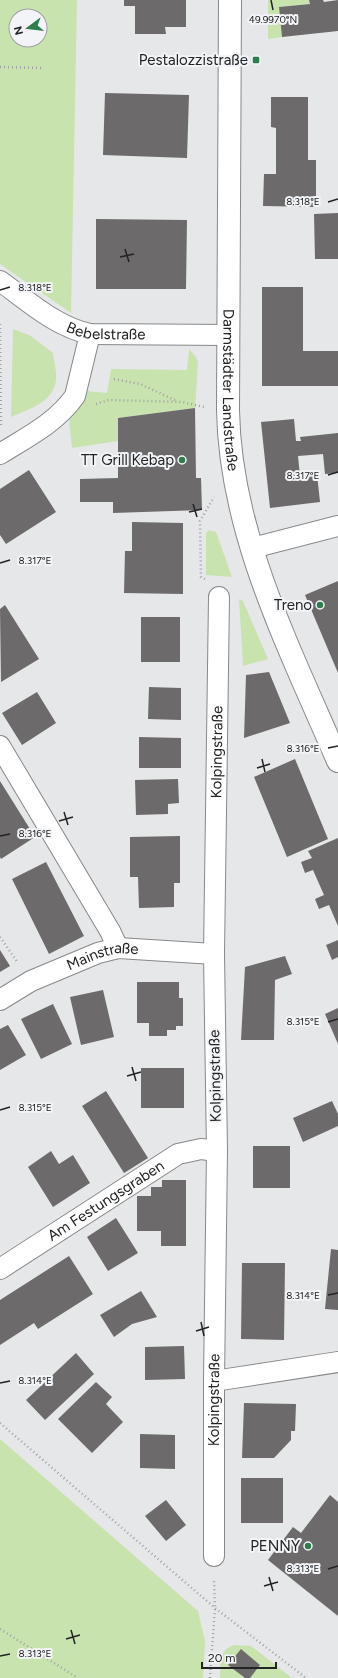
<svg xmlns="http://www.w3.org/2000/svg" width="338" height="1678" font-family="Figtree,sans-serif">
<style>
.green{fill:#c9e3ae;fill-rule:evenodd}
.building{fill:#6c6a6a}
.lines{fill:none;stroke-linecap:round;stroke-linejoin:round}
.street-casing{stroke:#87888a;stroke-width:22}
.primary-casing{stroke:#87888a;stroke-width:24}
.path{stroke:#a2a3a4;stroke-width:2.5;stroke-dasharray:1 3;stroke-linecap:butt}
.street{stroke:#fff;stroke-width:20}
.primary{stroke:#fff;stroke-width:22}
.ticks{fill:none;stroke:#222324;stroke-width:1.5}
.poi-dot{fill:#2e7d4d;stroke:#f3f4f7;stroke-width:1.5}
.labels{text-anchor:middle;dominant-baseline:central;stroke-width:4;stroke-linejoin:round;paint-order:stroke}
.poi-label{font-size:15px;fill:#222324;stroke:#f3f4f7;text-anchor:end}
.street-label{font-size:15px;fill:#222324;stroke:#f3f4f7}
.ticks-label{font-size:10px;text-anchor:middle;fill:#222324;stroke:#f3f4f7;stroke-width:4;stroke-linejoin:round;paint-order:stroke}
</style>
<rect width="100%" height="100%" fill="#e6e7e9"/>
<path class="green" d="M0,0h77l-6,313 -71,-49zM16,16h24v24h-24z
M268,0h41l1,4 -31,3 3,30 -14,2z
M13,329l18,7 22,17c1,8 4,19 3,28 -4,22 -27,28 -45,36z
M189,349l7,8 2,6 -3,45 -76,10 -1,23 -46,7 -3,-28 10,-12 7,-17 21,2 4,-24 76,1z
M209,530l7,2 16,45 -26,-2v-42z
M239,599l4,2 25,58 -25,7z
M0,1439l198,172 7,30 -2,37h-203z
M235,1645l16,1 41,32h-72c1,-15 -2,-29 15,-33z"/>
<path class="building" d="M124,0h62v27h-21l1,7h-31v-28h-11z
M309,0h14l1,2 14,-2v31l-56,6 -3,-30 31,-3z
M105,93l84,2 -2,63 -84,-3z
M271,97h37v63h8v47l-53,-1 1,-32h12v-46l-5,-1z
M338,213v46h-23l-1,-45z
M96,219l91,1 -1,69h-90z
M262,287h41v64h35v35h-76z
M195,408l1,70h5l1,32 -89,3v-11h-33v-23l38,-1v-60z
M294,419l2,22h5l-1,-4 38,-4v40l-13,1 -2,-20 -25,2 2,20 17,-2 3,28 -50,6 -9,-86z
M29,470l27,42 -50,32 -6,-9v-46z
M132,522l51,1v71l-59,-1 1,-42h7z
M338,581v92l-33,-78z
M5,605l34,54 -38,23 -1,-73z
M141,617h39v45h-39z
M269,672l21,51 -46,15 2,-63z
M149,687l32,1v32l-33,-1z
M37,692l19,31 -34,22 -20,-32z
M139,737l42,1v30h-42z
M295,759l33,80 -41,18 -33,-80z
M178,779l1,24 -11,1v10l-32,1 -1,-35z
M0,781l35,56 -34,22 -1,-2z
M180,836v47h-6v24l-35,1 -1,-31h-8v-40z
M338,838v88l-9,-21 -10,4 -4,-10 9,-4 -11,-25 -8,3 -4,-11 11,-4 -4,-7z
M46,862l38,74 -35,18 -37,-75z
M338,940v17l-6,3 -6,-15z
M0,950l10,16 -10,6z
M285,956l7,18 -17,6 -1,60h-33l4,-73z
M137,982h42v16h4v28h-7v4h-9v6h-18v-13h-12z
M103,990l11,47 -33,8 -11,-48z
M53,1004l19,40 -31,15 -20,-40z
M338,1008v36l-13,-30z
M8,1025l18,30 -26,15v-41z
M141,1068h43v40h-43z
M106,1091l42,67 -24,15 -42,-67z
M332,1101l6,13v12l-35,16 -10,-24z
M253,1146h37v42h-37z
M51,1151l8,13 14,-9 17,28 -37,24 -25,-40z
M162,1180h24v66h-25v-15h-24v-35h14v-9h11z
M116,1218l22,35 -30,18 -21,-34z
M331,1249l7,1v60l-13,-1z
M69,1256l24,38 -55,35 -4,-6 -34,22v-45z
M242,1263h43l-1,77 -43,-1z
M141,1291l16,26 -25,7 -18,13 -14,-22z
M184,1346l1,33 -40,1v-33z
M76,1353l18,21 -49,46 -19,-20z
M96,1382l16,15 -6,7 17,18 -31,31 -34,-34z
M244,1403l52,1 -1,27h-4v9l-17,18h-32z
M140,1434l35,1v34l-35,-1z
M241,1478h42v45h-42z
M330,1495l8,7v114l-70,-56 25,-33 8,6z
M166,1500l20,25 -20,16 -21,-25z
M241,1649l19,16 -10,13h-5l-17,-13z"/>
<g class="lines">
<g class="street-casing">
<g id="street">
<path id="s1" d="M0,281c28,20 56,46 90,53l138,1"/>
<path d="M0,454c27,-17 56,-31 75,-58l15,-62"/>
<path d="M252,548l86,-22"/>
<path d="M0,746l110,185 8,17"/>
<path id="s2" d="M0,1000l31,-19 67,-28 20,-5 96,6"/>
<path id="s3" d="M0,1269l178,-115 23,-5 16,2"/>
<path d="M214,1381l124,-19"/>
<path id="s4" d="M214,1556v-175l3,-230 -3,-197 5,-357"/>
</g>
</g>
<g class="primary-casing">
<g id="primary">
<path id="s5" d="M230,0l-2,410c2,124 62,239 110,351"/>
</g>
</g>
<path class="path" d="M0,67l44,1
M0,324l1,102
M114,379l26,5 37,17
M96,404l13,-4 73,2 22,5
M205,579l-4,-2 -1,-56 14,-24
M0,937l18,26
M0,1423l215,185 91,70
M0,1629l78,49
M210,1678l5,-70 -1,-29"/>
<use href="#street" class="street"/>
<use href="#primary" class="primary"/>
</g>
<path class="ticks" d="M271,0l2,10M328,202l10,-3M125,249l4,13M120,257l14,-3M0,290l10,-3M328,475l10,-3M193,504l4,13M189,512l13,-3M0,563l10,-3M328,748l10,-2M262,759l3,13M257,768l13,-4M64,812l4,13M59,821l14,-4M0,836l10,-2M328,1022l10,-3M132,1067l4,14M127,1076l14,-4M0,1110l10,-3M328,1295l10,-2M201,1322l3,14M196,1331l13,-4M0,1383l10,-2M328,1569l10,-3M269,1577l4,14M264,1586l14,-4M71,1630l4,14M66,1639l14,-4M0,1656l10,-2"/>
<g class="poi-dot">
<rect x="252" y="56" width="8" height="8" rx="2"/>
<circle cx="182" cy="460" r="4"/>
<circle cx="320" cy="605" r="4"/>
<circle cx="308" cy="1546" r="4"/>
</g>
<g class="labels">
<g class="poi-label">
<text x="248" y="60">Pestalozzistraße</text>
<text x="174" y="460">TT Grill Kebap</text>
<text x="312" y="605">Treno</text>
<text x="300" y="1546">PENNY</text>
</g>
<g class="street-label">
<text stroke="none"><textPath href="#s1" startOffset="121">Bebelstraße</textPath></text>
<text stroke="none"><textPath href="#s5" startOffset="390">Darmstädter Landstraße</textPath></text>
<text stroke="none"><textPath href="#s4" startOffset="804">Kolpingstraße</textPath></text>
<text stroke="none"><textPath href="#s2" startOffset="113">Mainstraße</textPath></text>
<text transform="translate(215 1076) rotate(-91)">Kolpingstraße</text>
<text stroke="none"><textPath href="#s3" startOffset="126">Am Festungsgraben</textPath></text>
<text stroke="none"><textPath href="#s4" startOffset="156">Kolpingstraße</textPath></text>
</g>
</g>
<g class="ticks-label">
<text x="273" y="23">49.9970°N</text>
<text x="303" y="205">8.318°E</text>
<text x="35" y="291">8.318°E</text>
<text x="303" y="479">8.317°E</text>
<text x="35" y="564">8.317°E</text>
<text x="303" y="752">8.316°E</text>
<text x="35" y="837">8.316°E</text>
<text x="303" y="1025">8.315°E</text>
<text x="35" y="1111">8.315°E</text>
<text x="303" y="1299">8.314°E</text>
<text x="35" y="1384">8.314°E</text>
<text x="303" y="1572">8.313°E</text>
<text x="35" y="1657">8.313°E</text>
</g>
<g transform="translate(28 28) rotate(255)"><circle r="19" fill="#f3f4f7" stroke="#9fa0a3"/>
<path d="M0-3L7 15L0 10L-7 15Z" fill="#2e7d4d"/>
<text y="-6" font-size="11" font-weight="bold" text-anchor="middle" fill="#222324">N</text>
</g>
<path d="M202 1662v6h74v-6" fill="none" stroke="#222324" stroke-width="2"/>
<text x="208" y="1662" font-size="12" fill="#222324" stroke="#f3f4f7" stroke-width="3" paint-order="stroke">20 m</text>
</svg>
